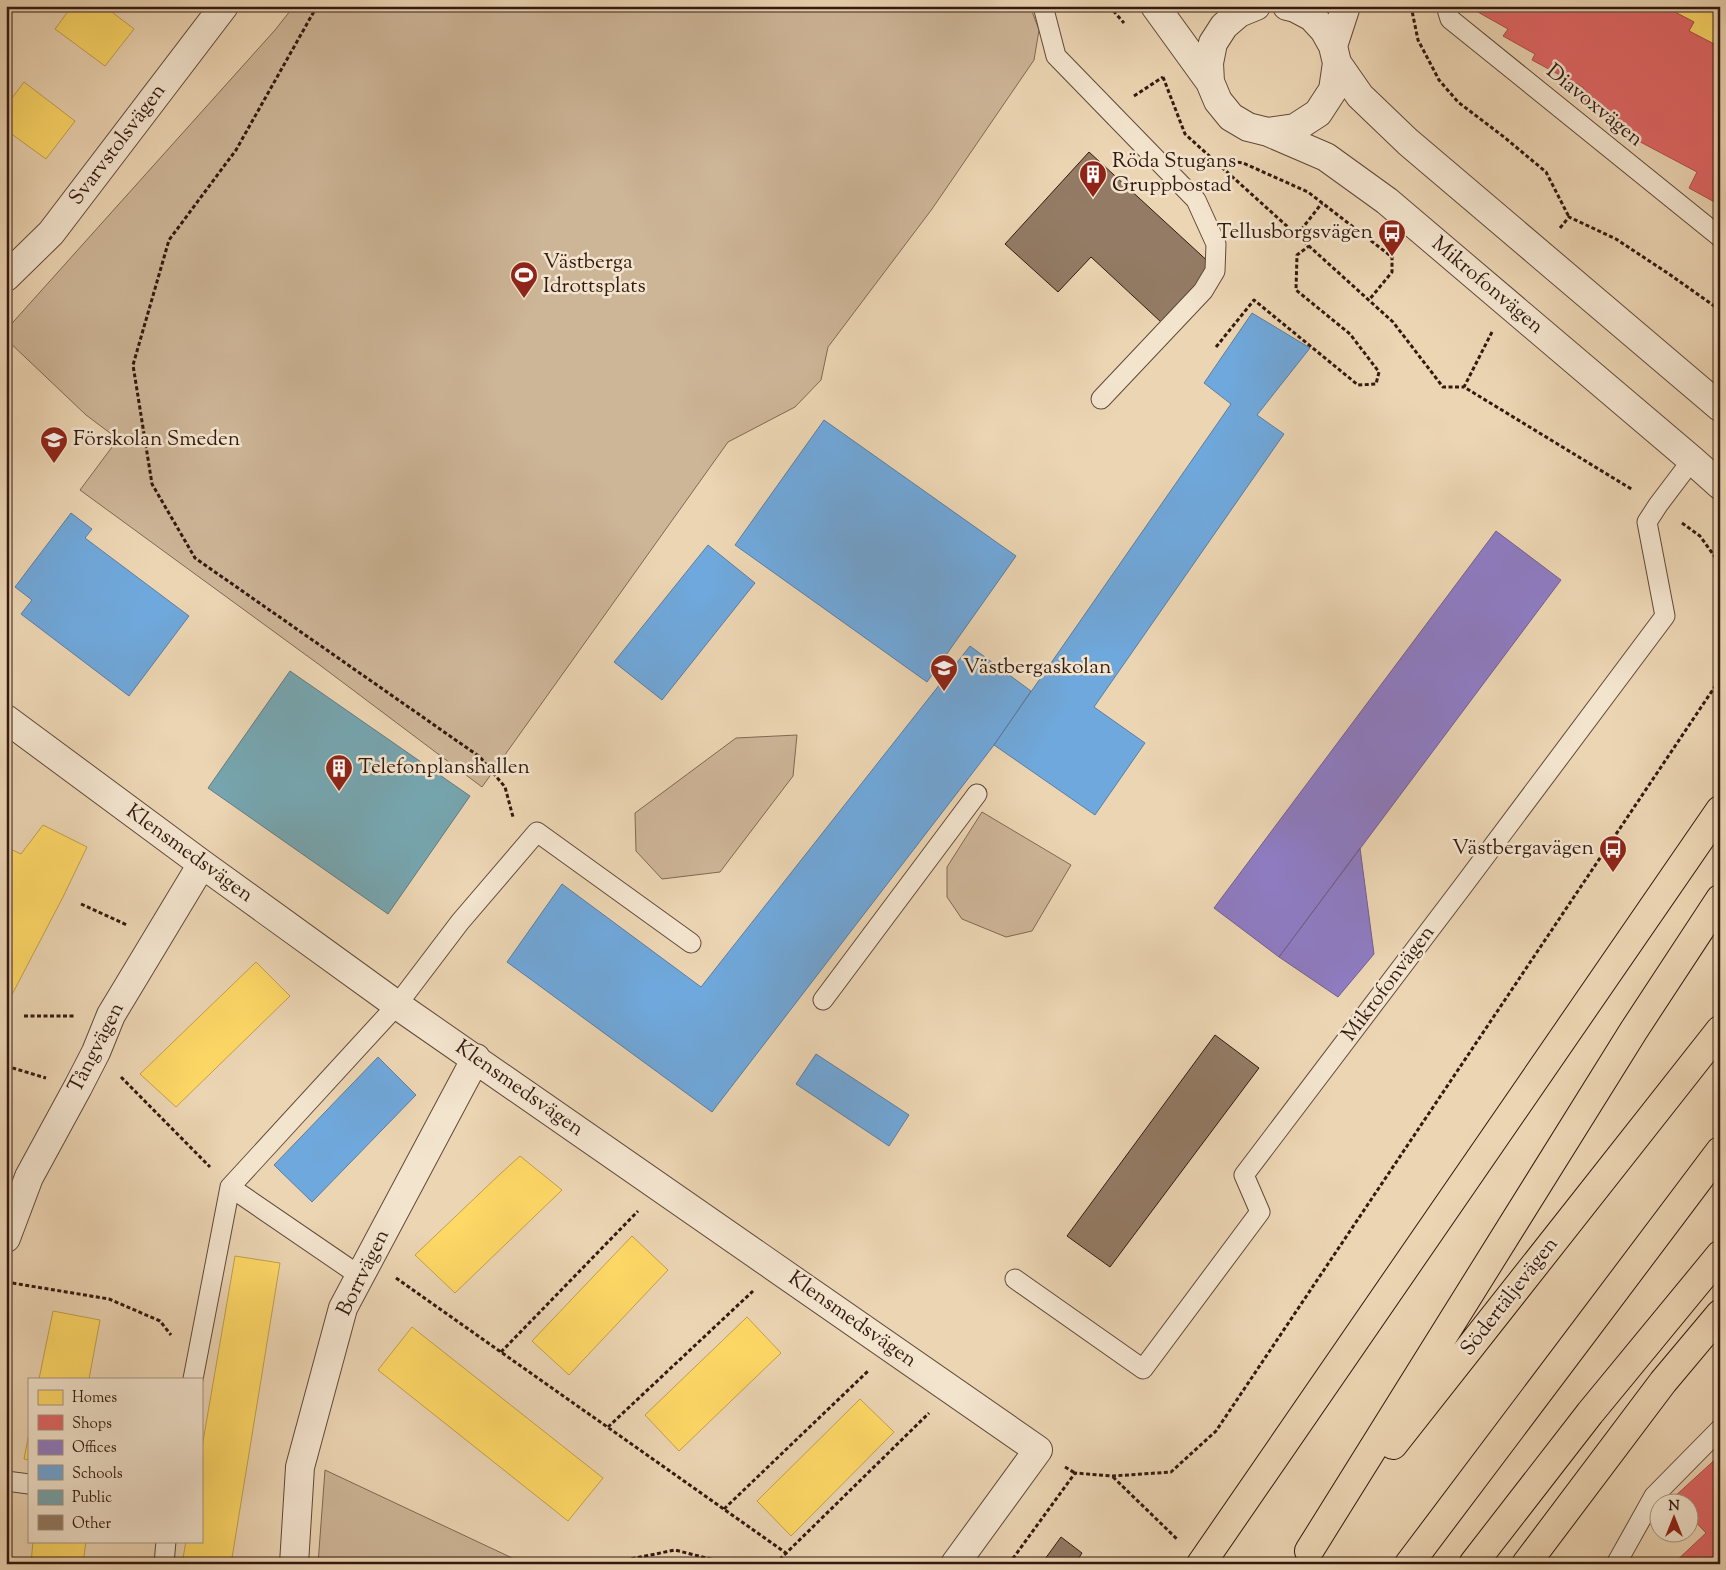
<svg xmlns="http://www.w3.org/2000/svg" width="1726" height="1570" font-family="'Sorts Mill Goudy',serif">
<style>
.green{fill:#cdb597;stroke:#806854}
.homes{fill:#ffd966;stroke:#c2a04c}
.shops{fill:#e06666;stroke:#ac4f4c}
.offices{fill:#8e7cc3;stroke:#735f8d}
.schools{fill:#6fa8dc;stroke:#5d7d9f}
.public{fill:#76a5af;stroke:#627b7f}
.building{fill:#937b65;stroke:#331a10}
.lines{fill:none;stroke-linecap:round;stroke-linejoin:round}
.service-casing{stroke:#614939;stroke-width:21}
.minor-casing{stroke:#614939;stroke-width:30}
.tertiary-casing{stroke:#614939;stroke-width:30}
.motorway-casing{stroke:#331a10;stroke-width:30}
.path{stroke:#331a10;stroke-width:3;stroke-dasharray:4 2.5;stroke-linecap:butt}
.service{stroke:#f3e4ce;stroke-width:19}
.minor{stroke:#f3e4ce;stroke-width:28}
.tertiary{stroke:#f3e4ce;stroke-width:28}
.motorway{stroke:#ecd5b3;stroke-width:28}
.labels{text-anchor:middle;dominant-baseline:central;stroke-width:5;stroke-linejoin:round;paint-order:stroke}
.street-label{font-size:21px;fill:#331a10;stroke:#f3e4ce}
.poi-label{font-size:21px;fill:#331a10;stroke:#f3e4ce;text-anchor:start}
</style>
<rect width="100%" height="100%" fill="#ecd5b3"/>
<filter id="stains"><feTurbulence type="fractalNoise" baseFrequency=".004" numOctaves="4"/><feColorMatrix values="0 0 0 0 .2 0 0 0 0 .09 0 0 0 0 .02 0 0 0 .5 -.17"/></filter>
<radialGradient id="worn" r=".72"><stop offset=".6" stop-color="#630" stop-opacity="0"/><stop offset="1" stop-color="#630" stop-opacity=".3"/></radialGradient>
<path class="green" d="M294,6h736l9,24 -5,30 -102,149 -104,138 -7,33 -26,27 -67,35 -246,345 -161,-121 -241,-176 38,-51 -32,-24 -80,-76v-9l269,-300z
M797,735l-4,41 -73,96 -58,7 -26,-28 -1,-38 101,-75z
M982,812l89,53 -39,66 -26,6 -44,-18 -15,-22v-30z
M325,1470l200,94h-207z"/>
<path class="homes" d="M72,6h32l30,23 -29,37 -50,-37z
M1676,6h44v41l-31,-16 5,-9 -21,-11z
M24,82l51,39 -29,38 -40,-29v-24z
M43,825l44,22 -24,50 -57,109v-159l15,7z
M256,962l34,34 -114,111 -36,-33z
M520,1156l42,34 -107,103 -40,-38 84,-80z
M632,1236l36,34 -99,105 -37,-34z
M235,1256l45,7 -49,301h-49l4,-23h15v-88z
M53,1311l47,9 -11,59h-50z
M747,1317l34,36 -102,98 -34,-36z
M412,1327l191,151 -35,43 -190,-151z
M860,1399l34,33 -103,104 -34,-35z
M29,1433v27l-5,-1z
M33,1541h53l-3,23h-52z"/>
<path class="shops" d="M1478,6h198l-3,5 21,11 -5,9 31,16v158l-31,-17 8,-16 -83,-44 4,-8 -39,-22 5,-10 -52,-28 3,-6 -32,-18 5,-7 -32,-18z
M1720,1455v109h-47l33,-31 -18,-19v-12h-10l-5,-4z"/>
<path class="offices" d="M1496,531l65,49 -282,377 -65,-49z
M1360,848l14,106 -36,43 -59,-40z"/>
<path class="schools" d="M1252,313l58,35 -53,67 27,19 -190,273 51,36 -50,72 -101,-70 237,-341 -27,-21z
M824,420l192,136 -89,126 -192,-137z
M71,513l21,16 -7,9 104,78 -60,80 -108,-82 11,-14 -17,-13z
M708,545l47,38 -93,117 -48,-38z
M970,646l61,45 -37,54 -282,367 -205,-150 55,-78 139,103z
M816,1054l93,61 -20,31 -93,-62z
M378,1057l38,38 -104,107 -38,-37z"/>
<path class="public" d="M290,671l180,125 -82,118 -180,-126z"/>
<path class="building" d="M1089,152l124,114 -52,56 -70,-65 -33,35 -53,-48z
M1215,1035l44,33 -149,199 -43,-31z
M1061,1537l21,16 -7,11h-24l-6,-5z"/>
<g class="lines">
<g class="service-casing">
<path id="service" d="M1043,6l13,50 140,144 20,44 -1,27 -12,20 -102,108
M1446,6l4,13 270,218
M823,1000l154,-206
M230,1187l130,89
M1015,1279l128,90 117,-157 -16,-37 219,-289 202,-270 -18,-94 11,-17 34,-45
M193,1379l37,-192 167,-182 63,-83 77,-90 154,111
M6,1481l23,3
M164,1564l2,-23
M1616,1564l38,-68 66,-67"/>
</g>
<g class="minor-casing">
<path id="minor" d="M6,277l45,-44 173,-227
M6,719l196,145 195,141 641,445 -83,114
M6,1238l23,-61 49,-90 18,-35 15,-37 91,-151
M294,1564l6,-97 43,-159 133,-250"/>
</g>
<g class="tertiary-casing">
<path id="tertiary" d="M1155,6l55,76 8,19 13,16 17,10 20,5 58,25 61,44 305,259 28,25
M1333,46l13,-40
M1337,63l23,33 48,46 312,265
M1210,82l-1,-19 4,-20 11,-17 15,-13 17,-7
M1268,132l27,-4 23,-15 15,-23 4,-27 -4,-17 -9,-16 -12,-13 -17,-9 -8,-2"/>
</g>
<g class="motorway-casing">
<path id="motorway" d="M1393,1445l327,-415
M1309,1551l325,-521 86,-131
M1201,1564l519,-754
M1409,1564l311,-413
M1473,1564l117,-151 130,-158
M1526,1564l137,-182 57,-68"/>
</g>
<path class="path" d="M317,6l-81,144 -67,90 -36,125 19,119 43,74 285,199 25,30 8,30
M1109,6l15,17
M1411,6l7,34 21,40 19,22 46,35 42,35 23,45
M1163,77l22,57 208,188 50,65h21
M1134,96l29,-19
M1212,158l31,5 65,29 84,65v15l-23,28
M1560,228l9,-11 47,22 53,35 51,36
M1297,235l25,-32
M1492,332l-28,55 169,103
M1216,347l38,-47 104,85 18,-1 3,-12 -29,-38 -54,-44 1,-35 12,-9
M1682,523l18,13 20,28
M81,904l46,21
M24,1016h52
M6,1066l40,12
M121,1077l89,90
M396,1278l390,275
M6,1282l103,17 51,22 11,14
M501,1352l137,-141
M608,1427l145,-136
M1065,1467l10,6
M1113,1477l65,63
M724,1509l144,-138
M606,1564l69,-14 55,14
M775,1564l154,-151
M1009,1564l66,-91 38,3 58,-4 45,-41 504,-752"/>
<use href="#service" class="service"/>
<use href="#minor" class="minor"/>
<use href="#tertiary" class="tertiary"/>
<use href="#motorway" class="motorway"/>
</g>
<defs>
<g id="building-pin" transform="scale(1.4375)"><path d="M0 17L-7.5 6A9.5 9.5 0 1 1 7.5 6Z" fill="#8f2418" stroke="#f3e4ce"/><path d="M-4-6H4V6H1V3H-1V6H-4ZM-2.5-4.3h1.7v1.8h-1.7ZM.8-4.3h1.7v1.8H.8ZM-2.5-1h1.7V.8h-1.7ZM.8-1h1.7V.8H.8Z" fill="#fff"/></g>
<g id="bus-pin" transform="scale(1.4375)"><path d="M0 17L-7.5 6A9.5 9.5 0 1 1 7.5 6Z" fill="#8f2418" stroke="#f3e4ce"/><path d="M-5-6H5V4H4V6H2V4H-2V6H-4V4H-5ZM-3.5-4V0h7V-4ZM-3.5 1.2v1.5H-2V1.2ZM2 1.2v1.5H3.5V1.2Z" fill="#fff"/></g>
<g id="stadium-pin" transform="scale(1.4375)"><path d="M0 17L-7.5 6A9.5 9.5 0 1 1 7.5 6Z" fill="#8f2418" stroke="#f3e4ce"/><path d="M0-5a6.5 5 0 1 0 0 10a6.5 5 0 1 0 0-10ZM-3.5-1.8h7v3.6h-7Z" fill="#fff"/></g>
<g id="school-pin" transform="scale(1.4375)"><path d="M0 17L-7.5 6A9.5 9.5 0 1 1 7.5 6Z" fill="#8f2418" stroke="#f3e4ce"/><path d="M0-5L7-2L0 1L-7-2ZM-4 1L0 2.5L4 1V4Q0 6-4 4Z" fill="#fff"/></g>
</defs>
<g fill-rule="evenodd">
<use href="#building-pin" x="1093" y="174"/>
<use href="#bus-pin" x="1392" y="233"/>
<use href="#stadium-pin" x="524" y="275"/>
<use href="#school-pin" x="54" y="440"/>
<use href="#school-pin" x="944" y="668"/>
<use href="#building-pin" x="339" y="768"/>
<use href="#bus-pin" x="1613" y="849"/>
</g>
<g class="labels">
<g class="street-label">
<text transform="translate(1594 106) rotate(39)">Diavoxvägen</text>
<text transform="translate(118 145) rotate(-53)">Svarvstolsvägen</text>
<text transform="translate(1487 286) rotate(40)">Mikrofonvägen</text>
<text transform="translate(189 854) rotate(36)">Klensmedsvägen</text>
<text transform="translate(1389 984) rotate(-53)">Mikrofonvägen</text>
<text transform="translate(97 1048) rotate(-63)">Tångvägen</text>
<text transform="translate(519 1089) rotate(35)">Klensmedsvägen</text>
<text transform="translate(364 1273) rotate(-64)">Borrvägen</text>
<text transform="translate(1510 1297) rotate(-52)">Södertäljevägen</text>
<text transform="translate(852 1320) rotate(35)">Klensmedsvägen</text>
</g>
<g class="poi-label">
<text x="1112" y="162">Röda Stugans<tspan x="1112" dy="24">Gruppbostad</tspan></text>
<text x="1373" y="233" text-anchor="end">Tellusborgsvägen</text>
<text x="543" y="263">Västberga<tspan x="543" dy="24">Idrottsplats</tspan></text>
<text x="73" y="440">Förskolan Smeden</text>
<text x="963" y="668">Västbergaskolan</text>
<text x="358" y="768">Telefonplanshallen</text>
<text x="1594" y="849" text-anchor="end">Västbergavägen</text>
</g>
</g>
<rect width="1726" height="1570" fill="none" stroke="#ecd5b3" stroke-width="25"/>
<rect x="8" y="8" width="1711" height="1555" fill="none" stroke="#331a10" stroke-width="2.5"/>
<rect x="12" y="12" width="1701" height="1545" fill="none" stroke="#331a10"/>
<rect x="28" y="1378" width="175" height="165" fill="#f3e4ce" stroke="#a69382"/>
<rect x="38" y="1390" width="25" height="15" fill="#ffd966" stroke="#a69382"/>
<text x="72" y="1402" font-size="15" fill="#331a10">Homes</text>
<rect x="38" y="1415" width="25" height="15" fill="#e06666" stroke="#a69382"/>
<text x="72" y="1428" font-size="15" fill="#331a10">Shops</text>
<rect x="38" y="1440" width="25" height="15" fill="#8e7cc3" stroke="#a69382"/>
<text x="72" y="1452" font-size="15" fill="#331a10">Offices</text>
<rect x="38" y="1465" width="25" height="15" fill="#6fa8dc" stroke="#a69382"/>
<text x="72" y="1478" font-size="15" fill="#331a10">Schools</text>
<rect x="38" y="1490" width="25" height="15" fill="#76a5af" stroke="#a69382"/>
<text x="72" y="1502" font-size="15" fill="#331a10">Public</text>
<rect x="38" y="1515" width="25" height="15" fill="#937b65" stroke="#a69382"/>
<text x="72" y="1528" font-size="15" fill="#331a10">Other</text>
<g transform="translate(1674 1518)"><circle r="24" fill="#f3e4ce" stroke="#a69382"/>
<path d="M0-4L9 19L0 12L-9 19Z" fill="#8f2418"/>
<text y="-8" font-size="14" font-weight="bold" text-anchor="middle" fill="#331a10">N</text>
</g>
<rect width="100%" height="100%" filter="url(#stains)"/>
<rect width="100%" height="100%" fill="url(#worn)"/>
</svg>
